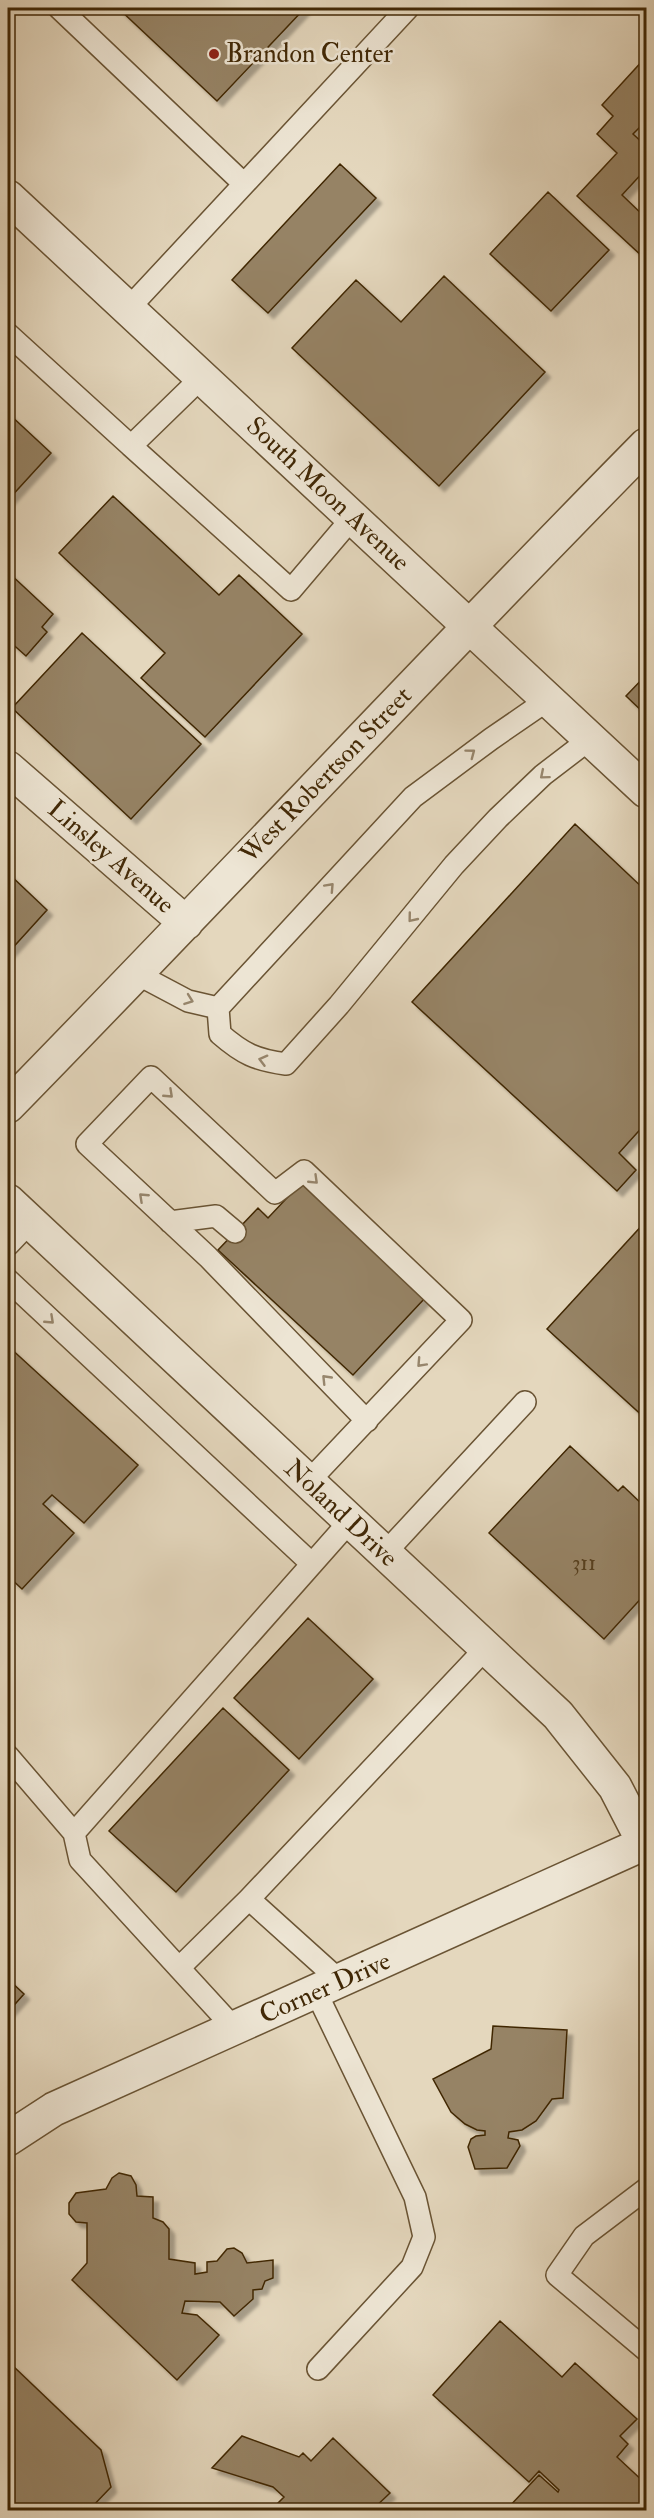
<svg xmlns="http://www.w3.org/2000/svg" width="654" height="2518" font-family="'IM FELL Double Pica',serif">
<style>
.building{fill:#968365;stroke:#412806;stroke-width:1.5;filter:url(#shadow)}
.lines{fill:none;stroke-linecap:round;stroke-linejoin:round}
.service-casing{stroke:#6a5434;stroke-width:24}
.minor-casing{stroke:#6a5434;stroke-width:36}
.service{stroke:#ede5d4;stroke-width:21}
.minor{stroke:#ede5d4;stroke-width:33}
.oneway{stroke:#97866d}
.poi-dot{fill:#8f2418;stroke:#ede5d4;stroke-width:2}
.labels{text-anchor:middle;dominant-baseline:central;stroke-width:5;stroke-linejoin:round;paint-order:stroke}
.number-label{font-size:22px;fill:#563f1e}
.poi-label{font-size:26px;fill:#412806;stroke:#ede5d4;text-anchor:start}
.street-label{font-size:26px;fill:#412806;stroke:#ede5d4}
</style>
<defs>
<filter id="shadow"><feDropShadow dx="5.5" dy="5.5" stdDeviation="1.5" flood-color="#0004"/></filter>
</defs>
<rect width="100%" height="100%" fill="#e4d7bd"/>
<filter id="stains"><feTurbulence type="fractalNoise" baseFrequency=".00333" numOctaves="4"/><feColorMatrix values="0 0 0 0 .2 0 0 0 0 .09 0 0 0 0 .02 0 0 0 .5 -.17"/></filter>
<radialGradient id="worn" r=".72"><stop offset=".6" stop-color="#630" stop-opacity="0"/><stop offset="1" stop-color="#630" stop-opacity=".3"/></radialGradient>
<path class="building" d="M118,8h187l-88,93z
M646,57v68l-2,-2 -11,11 13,12v23l-24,26 24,23v37l-2,3 -67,-62 40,-43 -20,-19 16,-18 -11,-11z
M340,164l36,34 -108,115 -36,-33z
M548,192l61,58 -58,61 -61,-57z
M444,276l101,96 -106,114 -147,-138 64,-68 45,42z
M8,413l43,40 -43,47z
M113,496l106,99 20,-20 63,59 -97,103 -64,-59 24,-25 -106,-100z
M8,572l45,42 -11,13 5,5 -21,24 -18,-16z
M82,633l119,111 -70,75 -119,-111z
M646,675v40l-20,-19z
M575,824l71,67v232l-27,30 17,17 -19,21 -205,-189z
M8,873l39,37 -39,43z
M301,1183l124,115 -72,77 -135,-125 40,-42 10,10z
M646,1221v99l-3,3 3,4v92l-99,-90z
M8,1346l130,119 -54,58 -32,-28 -9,9 31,29 -52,56 -14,-13z
M570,1446l48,45 5,-5 22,21 -4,5 5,5v76l-42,46 -115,-106z
M308,1618l65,61 -74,80 -65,-61z
M223,1708l66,62 -113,122 -67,-61z
M8,1979l16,15 -16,18z
M493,2026l74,4 -4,68 -11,1 -16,22 -14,9 -13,2 -1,6 10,2 2,6 -13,22 -32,1 -7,-22 3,-8 5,-3 9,-1v-4l-8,-1 -12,-6 -14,-12 -18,-33 58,-30z
M119,2173l12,3 5,9 1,11 16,1v21l10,4 6,7v30l26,4v11l12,-2v-10l10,-1 10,-12 7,-1 8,5 5,10 26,-3v18l-8,3 -3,8 -9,1v9l-19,17 -14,-14 -35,-1 -3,12 15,2 22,20 -42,45 -105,-100 15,-17v-40l-11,-1 -7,-8v-11l7,-10 30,-4 6,-11z
M500,2321l62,56 13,-14 62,56 -17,17 8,8 -11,13 29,27v26h-140l33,-35 19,17 1,-2 -20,-19 -10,11 -96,-87z
M12,2365l89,85 10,37 -22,23h-81v-140z
M242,2436l57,21 4,-4 8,8 22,-23 57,55 -18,17h-101l13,-13 -11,-10 -61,-19z"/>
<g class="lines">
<g class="service-casing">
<path id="service" d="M59,8l185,176
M128,309l280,-301
M8,334l123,112 71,-69
M131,446l160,144 62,-73
M137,974l51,27 30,7 195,-211 78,-58 58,-40
M218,1008l2,26c23,20 36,26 66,30l53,-59 115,-140 44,-47 45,-43 47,-36
M170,1222l46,-6 19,16
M8,1245l22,-23
M8,1280l304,284
M308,1482l153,-162 -157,-149 -29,22 -124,-116 -64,67 121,113 159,164
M385,1553l140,-151
M8,1756l66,77 6,27 154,168
M74,1833l276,-312
M179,1968l70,-69
M340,1981l-91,-82 237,-251
M316,1992l99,205 9,40 -12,30 -94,102
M646,2189l-62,47 -27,39 89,75"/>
</g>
<g class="minor-casing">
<path id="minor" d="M8,197l638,594
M8,768l178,155
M8,1106c214,-219 423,-443 638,-661
M8,1201l550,514 57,72 31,60
M8,2139l46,-30 591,-266"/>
</g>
<use href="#service" class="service"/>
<use href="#minor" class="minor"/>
</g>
<defs><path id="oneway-chevron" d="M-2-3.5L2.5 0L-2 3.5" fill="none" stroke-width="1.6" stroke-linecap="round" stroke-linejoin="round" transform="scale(1.5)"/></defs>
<g class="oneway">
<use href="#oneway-chevron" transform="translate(471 753) rotate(-37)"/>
<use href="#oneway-chevron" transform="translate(544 775) rotate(140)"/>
<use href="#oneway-chevron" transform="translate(330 887) rotate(-47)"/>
<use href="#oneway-chevron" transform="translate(412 918) rotate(129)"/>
<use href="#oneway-chevron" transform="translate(189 1000) rotate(20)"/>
<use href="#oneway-chevron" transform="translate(263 1060) rotate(-165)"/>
<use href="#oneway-chevron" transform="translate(169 1094) rotate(43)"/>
<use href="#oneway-chevron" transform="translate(314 1180) rotate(44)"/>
<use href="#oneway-chevron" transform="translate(143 1197) rotate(-137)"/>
<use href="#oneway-chevron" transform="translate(50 1320) rotate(43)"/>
<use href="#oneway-chevron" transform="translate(421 1363) rotate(133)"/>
<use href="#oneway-chevron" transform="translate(326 1379) rotate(-134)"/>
</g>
<circle class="poi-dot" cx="214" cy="54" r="6"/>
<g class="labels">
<g class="number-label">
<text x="584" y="1563">311</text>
</g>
<g class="poi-label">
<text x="226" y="54">Brandon Center</text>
</g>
<g class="street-label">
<text transform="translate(328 494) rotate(43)">South Moon Avenue</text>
<text transform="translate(326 775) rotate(-46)">West Robertson Street</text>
<text transform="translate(111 857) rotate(41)">Linsley Avenue</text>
<text transform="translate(341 1513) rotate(43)">Noland Drive</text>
<text transform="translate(325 1988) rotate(-24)">Corner Drive</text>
</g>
</g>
<rect width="654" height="2518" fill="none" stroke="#e4d7bd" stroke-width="30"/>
<rect x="9" y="9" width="636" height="2500" fill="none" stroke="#412806" stroke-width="3"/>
<rect x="15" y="15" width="624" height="2488" fill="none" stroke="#412806" stroke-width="1.5"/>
<rect width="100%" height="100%" filter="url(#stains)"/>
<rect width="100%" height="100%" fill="url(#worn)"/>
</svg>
